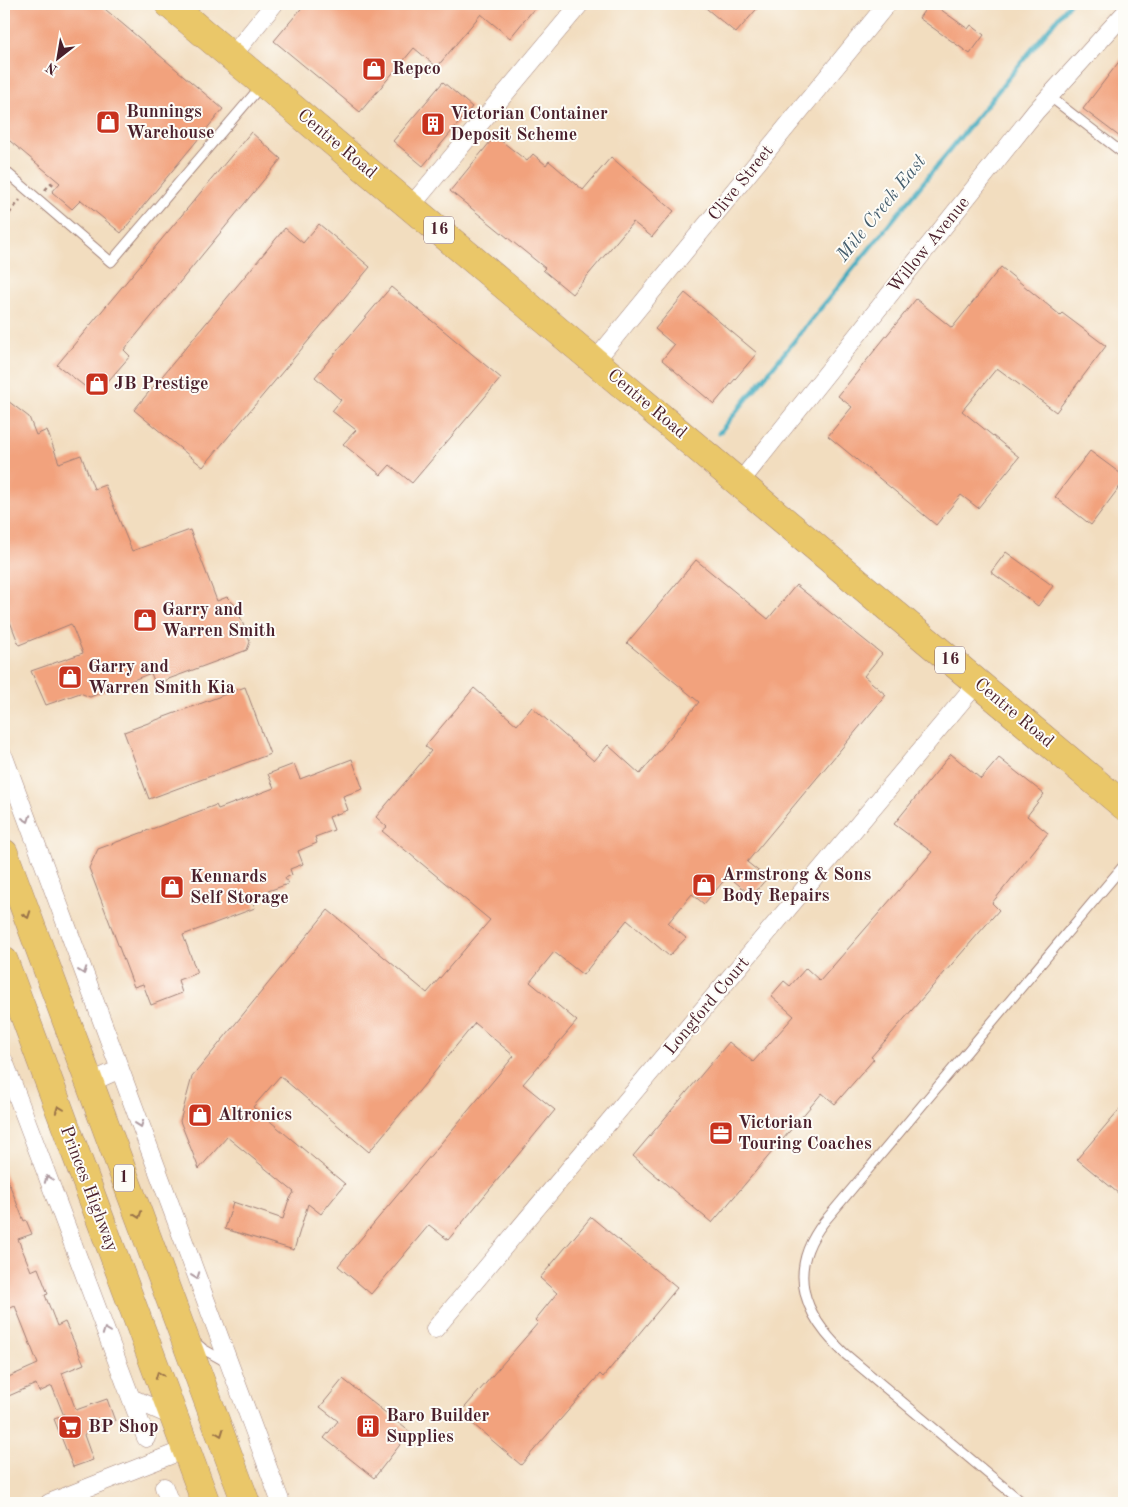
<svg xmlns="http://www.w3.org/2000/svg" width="1128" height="1507" font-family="'Old Standard TT',serif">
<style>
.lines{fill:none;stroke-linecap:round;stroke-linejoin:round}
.stream{stroke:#3da9bd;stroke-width:4.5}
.building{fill:#f2a27d}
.lane-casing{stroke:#9e7e75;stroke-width:11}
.street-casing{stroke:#9e7e75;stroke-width:19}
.primary-casing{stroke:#9e7e75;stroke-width:29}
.highway-casing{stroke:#9e7e75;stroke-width:29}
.path{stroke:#9e7e75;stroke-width:2.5;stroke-dasharray:4 4;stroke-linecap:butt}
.lane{stroke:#fff;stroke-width:9}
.street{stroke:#fff;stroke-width:18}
.primary{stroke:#eac769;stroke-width:28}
.highway{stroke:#eac769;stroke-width:28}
.oneway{stroke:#ae9aa0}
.oneway2{stroke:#9a734a}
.labels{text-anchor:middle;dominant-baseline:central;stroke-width:4;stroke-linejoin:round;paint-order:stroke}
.shield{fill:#fdfcf7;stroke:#806168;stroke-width:1}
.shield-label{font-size:16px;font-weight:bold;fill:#4a1f2b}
.poi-label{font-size:18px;font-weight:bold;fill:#4a1f2b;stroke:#fdfcf7;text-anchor:start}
.street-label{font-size:18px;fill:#4a1f2b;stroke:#fdfcf7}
.water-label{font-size:19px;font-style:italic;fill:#445d6d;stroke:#fdfcf7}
</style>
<rect width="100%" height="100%" fill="#fdfcf7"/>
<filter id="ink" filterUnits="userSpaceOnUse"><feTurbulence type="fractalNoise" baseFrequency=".02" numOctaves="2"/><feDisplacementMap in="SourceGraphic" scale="10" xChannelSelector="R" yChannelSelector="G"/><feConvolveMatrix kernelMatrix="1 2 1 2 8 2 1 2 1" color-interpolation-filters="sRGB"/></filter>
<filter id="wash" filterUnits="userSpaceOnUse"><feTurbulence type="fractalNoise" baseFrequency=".0096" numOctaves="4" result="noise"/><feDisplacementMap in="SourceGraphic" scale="20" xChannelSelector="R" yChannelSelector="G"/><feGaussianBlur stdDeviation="1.12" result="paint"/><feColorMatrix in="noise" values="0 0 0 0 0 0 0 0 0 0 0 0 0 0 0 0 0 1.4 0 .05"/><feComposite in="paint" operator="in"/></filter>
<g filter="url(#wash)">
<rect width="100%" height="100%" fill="#f2ddbf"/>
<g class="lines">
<path class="stream" d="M719,433l350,-429"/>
</g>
<g id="blocks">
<path class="building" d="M4,4h95l124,105 -102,124 -40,-33 -9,9 -20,-17 8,-9 -56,-47z
M305,4h233l-28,34 -29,-24 -44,53 -23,-19 -54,64 -86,-71z
M701,4h60l-25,29z
M929,4h4l35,25 3,-4 13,10 -14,19 -51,-36z
M1124,55v85l-41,-31z
M443,82l29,25 -49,59 -30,-25z
M251,132l30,27 -157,191 6,6 -34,39 -39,-30z
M495,136l32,25 6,-7 13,11 3,-4 34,29 28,-33 63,54 -22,26 -19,-15 -61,72 -29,-24 2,-2 -95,-77z
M319,224l51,43 -167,200 -69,-57 151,-182 18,15z
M1001,267l59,48 2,-2 44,33 -50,66 -59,-44 -35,43 57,46 -41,51 -17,-13 -25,30 -108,-89 24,-29 -14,-11 78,-97 36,29z
M391,287l110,91 -89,105 -22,-18 -9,10 -38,-31 13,-14 -24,-19 9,-11 -26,-23z
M685,293l72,60 -43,51 -52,-44 12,-15 -19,-16z
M4,398l25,19 7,18 11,-5 12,33 22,-8 13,34 11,-4 27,66 58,-21 27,71 10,-4 9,9 14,36 -3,8 -92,34 -4,-11 -61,24 -10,-4 -34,12 -15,-34 52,-18 -12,-29 -52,21 -15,-39z
M1090,451l34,25v5l-33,44 -36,-28z
M1006,552l47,34 -15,20 -47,-34z
M696,560l72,59 28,-34 86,69 -18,22 22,19 -139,167 20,16 -15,18 -24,-20 -24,28 -12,-10 -24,29 18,15 -17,18 -42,-36 -44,55 -29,-23 -24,30 47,39 -54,63 32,26 -107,130 -19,-15 -58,69 -33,-28 176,-210 -39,-33 -106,129 -89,-76 -27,31 92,77 -24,30 -13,-10 -14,46 -69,-21 8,-27 50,17 5,-17 6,-10 -67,-55 -28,32 -19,-48 12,-44 136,-167 99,83 63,-73 -108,-89 5,-4 -11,-10 55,-66 -6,-5 49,-58 43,37 15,-18 62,54 14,-16 32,29 59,-72 -72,-59z
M245,687l25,67 -121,45 -25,-67z
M951,754l30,25 18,-21 45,36 -17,22 21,17 -56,70 7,7 -128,147 3,2 -39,45 -13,-11 -110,130 -79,-67 96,-114 24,20 41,-46 -23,-20 13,-15 6,5 16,-18 14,13 112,-129 -38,-28z
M352,759l11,30 -20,7 5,14 -19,7 5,13 -19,7 2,6 -19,8 5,13 -13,5 2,6 -7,3 3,6 -37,13 4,11 -72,27 14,38 -19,7 4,13 -31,12 -8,-21 -9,3 -45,-119 9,-19 118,-44 2,4 56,-21 -6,-14 26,-10 6,15z
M1124,1104v94l-47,-39z
M4,1171l20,50 2,-1 6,14 -14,5 13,32 7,-3 10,26 -3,1 12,31 8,-4 19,42 -22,9 14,37 31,-11 8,22 -29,11 -2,3 9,25 -20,7 -19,-48 10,-3 -12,-30 -13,6 -3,-8 -32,14v-19l34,-15 -23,-58 -11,5z
M591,1217l86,71 -74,89 -3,-3 -79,91 -61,-52 78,-90 -3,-3 22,-27 -17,-15z
M343,1379l67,53 -36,46 -50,-40 14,-17 -18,-14z"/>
</g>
</g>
<g filter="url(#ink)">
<use href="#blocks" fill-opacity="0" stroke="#9e7e75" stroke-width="1"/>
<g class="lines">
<g class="lane-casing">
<path id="lane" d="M1049,96l75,58
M4,170l107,92 150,-176
M195,1342l8,7 25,14
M1023,1503l-179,-150c-41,-39 -58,-82 -20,-131l300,-357"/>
</g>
<g class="street-casing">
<path id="street" d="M232,56l42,-52
M411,206l169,-202
M595,361l292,-357
M740,482l296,-371 88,-97
M4,757l277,746
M4,1061l127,337 43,19
M89,1083l31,-14
M435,1329l542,-646
M131,1398l15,40
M164,1487l6,16
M49,1503l137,-54"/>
</g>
<g class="primary-casing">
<path id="primary" d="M169,4l955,802"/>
</g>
<g class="highway-casing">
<path id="highway" d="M4,853l242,650
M4,961l202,542"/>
</g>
<path class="path" d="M45,190l6,-7 5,4
M4,220l16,-20"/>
<use href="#lane" class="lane"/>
<use href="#street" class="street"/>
<use href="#primary" class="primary"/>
<use href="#highway" class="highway"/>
</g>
<defs><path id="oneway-chevron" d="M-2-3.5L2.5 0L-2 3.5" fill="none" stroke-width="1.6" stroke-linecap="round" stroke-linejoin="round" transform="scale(1.25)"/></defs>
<g class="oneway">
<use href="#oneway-chevron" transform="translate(27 819) rotate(70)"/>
<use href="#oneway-chevron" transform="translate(83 971) rotate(70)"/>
<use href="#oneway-chevron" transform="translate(140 1124) rotate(70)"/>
<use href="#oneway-chevron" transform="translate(48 1179) rotate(-111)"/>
<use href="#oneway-chevron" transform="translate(196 1276) rotate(70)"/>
<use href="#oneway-chevron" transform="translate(106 1331) rotate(-111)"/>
</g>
<g class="oneway2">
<use href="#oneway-chevron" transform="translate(27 915) rotate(70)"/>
<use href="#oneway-chevron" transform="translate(59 1109) rotate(-111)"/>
<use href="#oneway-chevron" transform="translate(138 1215) rotate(70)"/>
<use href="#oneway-chevron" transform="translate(159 1375) rotate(-111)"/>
<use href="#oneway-chevron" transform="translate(220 1433) rotate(69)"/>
</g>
</g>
<defs>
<g id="shop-square" transform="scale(1.25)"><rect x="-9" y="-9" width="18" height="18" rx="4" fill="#c8321e" stroke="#fdfcf7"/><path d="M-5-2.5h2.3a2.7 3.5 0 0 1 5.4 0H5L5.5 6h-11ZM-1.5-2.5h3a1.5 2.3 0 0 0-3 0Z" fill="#fff"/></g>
<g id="building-square" transform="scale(1.25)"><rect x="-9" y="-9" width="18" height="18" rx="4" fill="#c8321e" stroke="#fdfcf7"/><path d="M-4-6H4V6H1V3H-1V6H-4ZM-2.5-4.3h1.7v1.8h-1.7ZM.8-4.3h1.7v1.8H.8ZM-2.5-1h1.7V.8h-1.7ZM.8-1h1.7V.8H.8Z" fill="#fff"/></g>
<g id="office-square" transform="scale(1.25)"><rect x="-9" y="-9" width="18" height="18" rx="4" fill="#c8321e" stroke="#fdfcf7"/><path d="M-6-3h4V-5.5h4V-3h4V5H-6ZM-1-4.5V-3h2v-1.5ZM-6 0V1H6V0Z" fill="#fff"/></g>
<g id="supermarket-square" transform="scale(1.25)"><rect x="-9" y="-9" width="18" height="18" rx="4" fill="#c8321e" stroke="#fdfcf7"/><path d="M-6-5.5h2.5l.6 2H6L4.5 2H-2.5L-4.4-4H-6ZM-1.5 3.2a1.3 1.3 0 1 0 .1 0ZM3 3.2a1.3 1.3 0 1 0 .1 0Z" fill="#fff"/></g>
</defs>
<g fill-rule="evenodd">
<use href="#shop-square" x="374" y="69"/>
<use href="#shop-square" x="108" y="122"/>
<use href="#building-square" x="433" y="124"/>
<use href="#shop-square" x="97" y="384"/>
<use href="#shop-square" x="145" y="620"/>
<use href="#shop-square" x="70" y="677"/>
<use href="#shop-square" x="704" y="885"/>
<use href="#shop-square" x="172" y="887"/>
<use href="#shop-square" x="200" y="1115"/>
<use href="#office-square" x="721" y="1133"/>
<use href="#building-square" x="368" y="1426"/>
<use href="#supermarket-square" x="70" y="1427"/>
</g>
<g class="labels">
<g class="shield">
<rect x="424" y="216.5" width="30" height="27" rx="4"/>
<rect x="935" y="646.5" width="30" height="27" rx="4"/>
<rect x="114" y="1164.5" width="20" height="27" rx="4"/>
</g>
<g class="shield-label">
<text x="439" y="230">16</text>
<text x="950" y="660">16</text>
<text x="124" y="1178">1</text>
</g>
<g class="poi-label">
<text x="392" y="69">Repco</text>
<text x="126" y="112">Bunnings<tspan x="126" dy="21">Warehouse</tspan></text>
<text x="450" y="114">Victorian Container<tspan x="450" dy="21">Deposit Scheme</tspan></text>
<text x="114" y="384">JB Prestige</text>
<text x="162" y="610">Garry and<tspan x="162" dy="21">Warren Smith</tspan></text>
<text x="88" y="667">Garry and<tspan x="88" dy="21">Warren Smith Kia</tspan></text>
<text x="722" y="875">Armstrong &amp; Sons<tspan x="722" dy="21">Body Repairs</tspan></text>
<text x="190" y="877">Kennards<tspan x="190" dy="21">Self Storage</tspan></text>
<text x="218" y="1115">Altronics</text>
<text x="738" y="1123">Victorian<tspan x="738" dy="21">Touring Coaches</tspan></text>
<text x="386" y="1416">Baro Builder<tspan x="386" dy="21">Supplies</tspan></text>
<text x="88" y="1427">BP Shop</text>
</g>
<g class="street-label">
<text transform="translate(337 144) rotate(40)">Centre Road</text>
<text transform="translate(741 183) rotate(-51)">Clive Street</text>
<text transform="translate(929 245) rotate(-51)">Willow Avenue</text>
<text transform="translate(647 404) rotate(40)">Centre Road</text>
<text transform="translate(1014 713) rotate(40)">Centre Road</text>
<text transform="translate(707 1006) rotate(-50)">Longford Court</text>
<text transform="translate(89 1189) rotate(69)">Princes Highway</text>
</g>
<g class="water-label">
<text transform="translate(882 209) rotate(-51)">Mile Creek East</text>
</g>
</g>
<rect width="1128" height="1507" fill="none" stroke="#fdfcf7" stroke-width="20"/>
<g transform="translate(58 58) rotate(211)" stroke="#fdfcf7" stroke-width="4" paint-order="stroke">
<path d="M0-4L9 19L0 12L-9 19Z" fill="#4a1f2b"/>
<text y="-8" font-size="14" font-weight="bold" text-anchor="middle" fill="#4a1f2b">N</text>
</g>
</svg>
